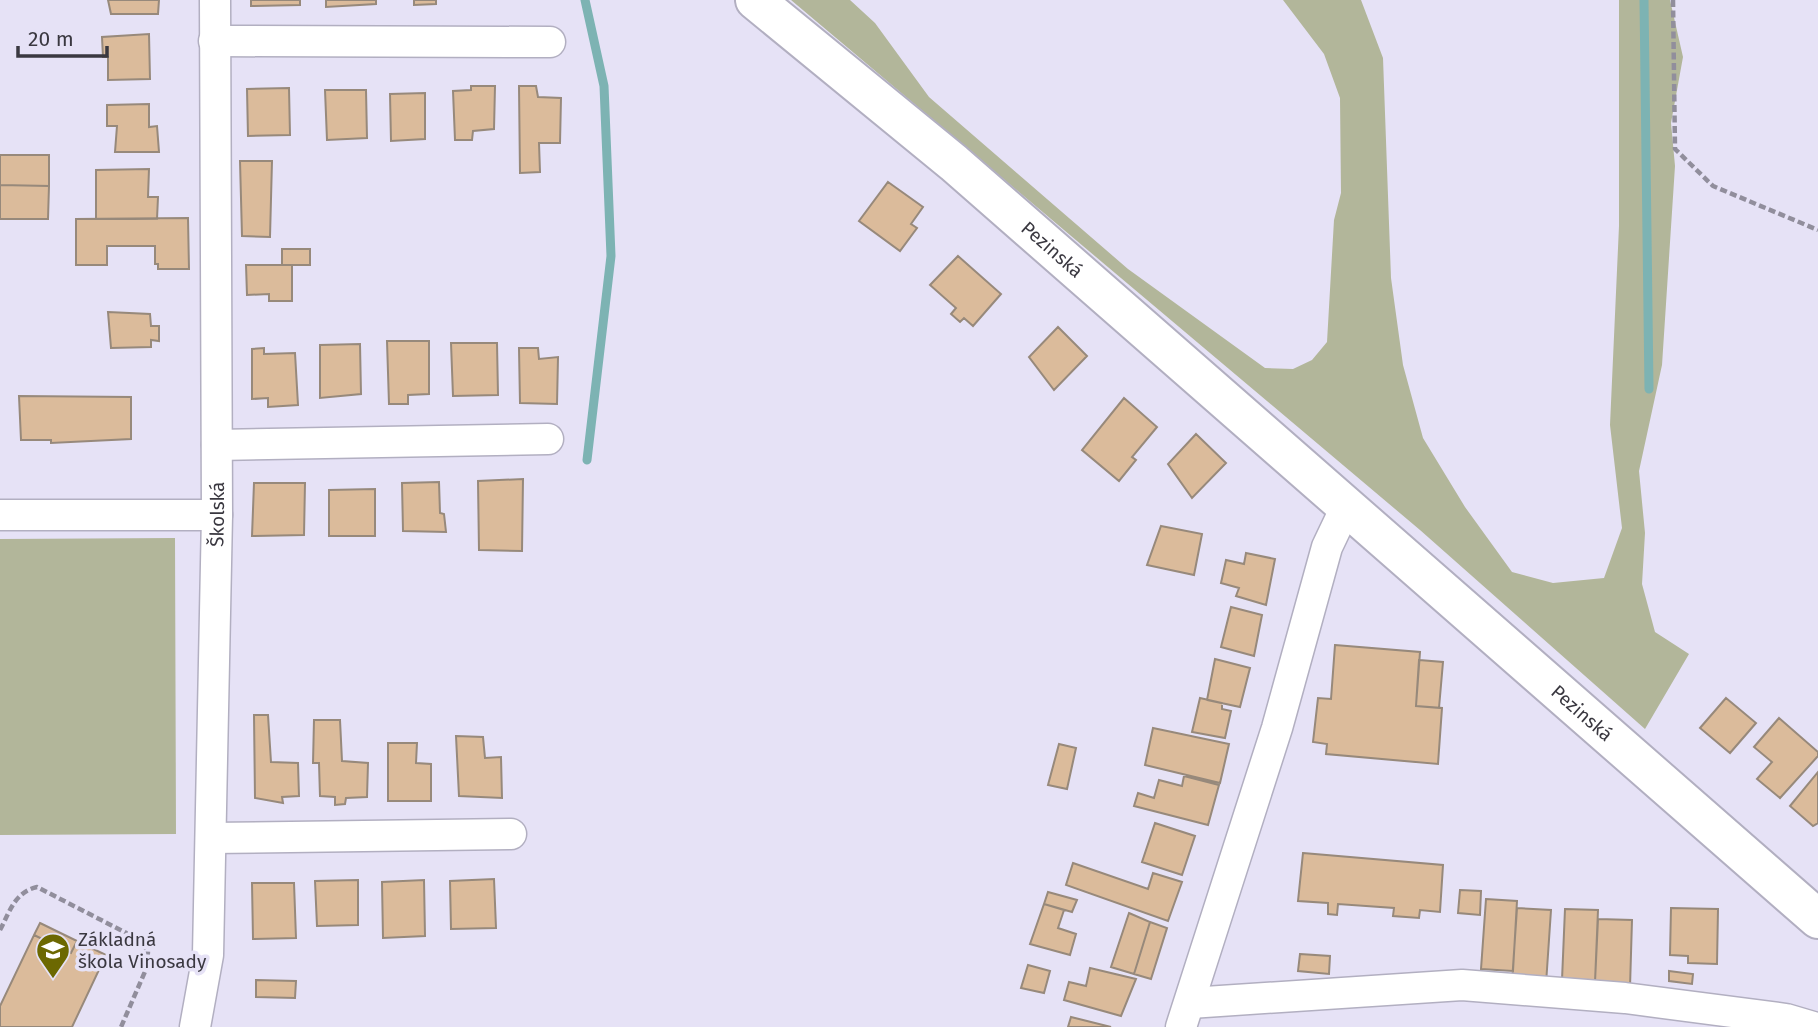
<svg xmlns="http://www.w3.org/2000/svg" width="1818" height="1027" font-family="'Fira Sans',sans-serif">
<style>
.green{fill:#b2b69a}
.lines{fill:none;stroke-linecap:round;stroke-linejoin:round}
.stream{stroke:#7db3b3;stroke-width:9}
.building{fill:#dbbb9b;stroke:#97897b;stroke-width:2}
.minor-casing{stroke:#b2afc1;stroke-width:33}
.secondary-casing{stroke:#b2afc1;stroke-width:42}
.path{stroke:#918e9c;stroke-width:4.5;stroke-dasharray:7 3.5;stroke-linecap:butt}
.minor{stroke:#fff;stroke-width:30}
.secondary{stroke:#fff;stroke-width:38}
.labels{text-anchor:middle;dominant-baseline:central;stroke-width:7;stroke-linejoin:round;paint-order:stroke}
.street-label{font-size:19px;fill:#3a3840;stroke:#e6e2f6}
.poi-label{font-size:19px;fill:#3a3840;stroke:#e6e2f6;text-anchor:start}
</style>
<rect width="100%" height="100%" fill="#e6e2f6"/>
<path class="green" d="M791,0h59l25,23 54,74 199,172 137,99 28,1 19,-9 15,-18 7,-122 7,-27 -1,-95 -16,-44 -41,-54h78l22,58 8,220 12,87 20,73 42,69 47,65 41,11 51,-5 18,-50 -12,-103 9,-199v-226h51l13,57 -12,66 4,43 -13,199 -23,106 6,62 -3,51 13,48 34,22 -44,75 -225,-199z
M175,538l1,296 -176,1v-296z"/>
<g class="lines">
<path class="stream" d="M585,0l19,86 7,170 -24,204
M1644,0l5,389"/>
</g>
<path class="building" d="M108,0h51l-1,14h-47z
M251,0h49v5l-49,1z
M326,0h50v4l-50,3z
M414,0h22v4l-22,1z
M149,34l1,45 -42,1v-23h-5l-1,-20z
M471,86h24l-1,43 -21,2 -1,9h-17l-2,-49 18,-1z
M519,86h17l2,11 23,1 -1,45h-21l1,29 -20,1z
M289,88l1,47 -42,1 -1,-47z
M325,90h41l1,48 -40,2z
M425,93v46l-34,2 -1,-47z
M149,104v23l8,-1 2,26h-44l2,-26h-10v-21z
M0,155h49v31l-49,-1z
M240,161h32l-2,76 -28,-1z
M149,169l-1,28h10l-1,22h-61v-49z
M888,182l35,25 -12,17 6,4 -17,23 -41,-30z
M0,185l49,1 -1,33h-48z
M188,218l1,51h-31v-5h-3v-18h-48v19h-31v-46z
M282,249h28v16h-28z
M958,256l43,38 -28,32 -9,-8 -4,4 -9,-8 5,-6 -26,-23z
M246,265h46v36h-23v-7l-22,1z
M108,312l42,2 1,12h8v15l-8,-1v7l-40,1z
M1058,327l29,29 -33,34 -25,-33z
M387,341h42v53l-21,1v9h-19z
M451,343h46l1,52 -45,1z
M360,344l1,50 -41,4v-53z
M264,348v6l31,-1 3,52 -30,2v-9l-16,1v-50z
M519,348h19l1,11 19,-2 -1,47 -37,-1z
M19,396l112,1v42l-80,4v-3h-30z
M1124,398l33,29 -25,30 4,3 -17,21 -37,-31z
M1196,434l30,29 -34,35 -24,-34z
M523,479l-1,72 -43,-1 -1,-69z
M439,482l1,31 4,1 2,18 -43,-1 -1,-48z
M254,483h51l-1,52 -52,1z
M375,489v47h-46v-46z
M1161,526l41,8 -8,41 -47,-10z
M1246,553l29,6 -9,46 -30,-9 3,-8 -18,-5 5,-23 18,4z
M1231,607l31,8 -8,41 -33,-9z
M1335,645l85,7 -4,54 26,2 -4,56 -112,-10 1,-10 -14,-2 5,-44 13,1z
M1215,659l35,9 -10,39 -33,-7z
M1419,660l24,2 -4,46 -23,-2z
M1200,698l22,5v6l9,2 -6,27 -33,-6z
M1726,698l30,25 -26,30 -30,-25z
M254,715h14l3,47 27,1 1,33 -17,1 1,6 -28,-5z
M1779,718l39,34v4l-38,42 -23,-19 15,-17 -18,-15z
M314,720h26l2,41 26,2 -1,34 -21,1 -1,6 -10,1v-8l-15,-1 -1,-33h-6z
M1153,728l76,16 -9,39 -75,-18z
M456,736l27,1 2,21 16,-1 1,41 -43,-2z
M388,743h29l-1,20 15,1v37h-43z
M1059,744l17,4 -9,41 -19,-4z
M1818,772v51l-5,3 -23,-20z
M1184,776l35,9 -11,40 -74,-19 4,-13 16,5 5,-18 23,6z
M1155,823l40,13 -13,39 -40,-13z
M1303,853l140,12 -3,47 -20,-2 -1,8 -26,-2 1,-8 -56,-4 -1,11 -9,-1v-11l-30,-2z
M1073,863l75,26 5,-16 29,9 -14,39 -102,-36z
M494,879l2,49 -45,1 -1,-48z
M358,880v45l-41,1 -2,-45z
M424,880l1,56 -42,2 -1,-56z
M252,883h42l2,55 -43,1z
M1460,890l21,1 -1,24 -22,-2z
M1048,892l29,8 -5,12 -28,-8z
M1486,899l31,2 -4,70 -32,-2z
M1044,904l20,6 -6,18 18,6 -6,21 -40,-11z
M1517,908l34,2 -5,74 -34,-2z
M1671,908l47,1 -1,55 -29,-1v-7l-18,-1z
M1565,909l33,1 -3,72 -33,-2z
M1129,913l21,9 -16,52 -23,-7z
M1598,919l34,1 -2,67 -35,-5z
M1150,922l17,6 -16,51 -17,-5z
M40,923l37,18 -6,12 -37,-18z
M34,935l37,18 6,-12 29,14 -34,72h-72v-21z
M1300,954l30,2 -1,18 -31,-3z
M1028,965l22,6 -6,22 -23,-5z
M1090,968l46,11 -15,37 -57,-16 5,-18 17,4z
M1669,971l24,3 -1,10 -23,-3z
M256,980l40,1 -1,17 -39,-1z
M1071,1017l40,10h-43z"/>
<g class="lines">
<g class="minor-casing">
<g id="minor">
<path d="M214,41l336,1"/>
<path d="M217,445l331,-6"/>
<path d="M0,515h217"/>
<path d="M211,838l300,-4"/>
<path d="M1190,1003l272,-18 163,13 161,21 27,8"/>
<path id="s1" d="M195,1027l13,-72 9,-440 -2,-515"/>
<path d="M1181,1027l96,-299 50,-181 20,-42"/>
</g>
</g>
<g class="secondary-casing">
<g id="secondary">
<path id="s2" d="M755,0l199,163 864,756"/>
</g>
</g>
<path class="path" d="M1673,0l2,149 38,37 105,44
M0,930c10,-19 15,-38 37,-43l101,52 10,12 -1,16 -26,60"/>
<use href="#minor" class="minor"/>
<use href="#secondary" class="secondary"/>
</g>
<defs>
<g id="school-pin" transform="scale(1.75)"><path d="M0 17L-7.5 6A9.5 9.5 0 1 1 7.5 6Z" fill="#6c6801" stroke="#e6e2f6"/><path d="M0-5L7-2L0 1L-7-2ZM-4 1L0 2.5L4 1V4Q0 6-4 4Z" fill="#fff"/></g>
</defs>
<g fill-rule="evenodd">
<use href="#school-pin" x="53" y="950"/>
</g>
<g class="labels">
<g class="street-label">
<text stroke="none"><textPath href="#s2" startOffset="388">Pezinská</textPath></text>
<text stroke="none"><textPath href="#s1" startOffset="514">Školská</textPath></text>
<text stroke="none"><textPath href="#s2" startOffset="1092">Pezinská</textPath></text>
</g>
<g class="poi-label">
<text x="78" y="939">Základná<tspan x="78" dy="22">škola Vinosady</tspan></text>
</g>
</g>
<path d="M18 46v10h89v-10" fill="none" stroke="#3a3840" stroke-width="3.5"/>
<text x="28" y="46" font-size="21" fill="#3a3840" stroke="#e6e2f6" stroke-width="5" paint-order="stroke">20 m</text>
</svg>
